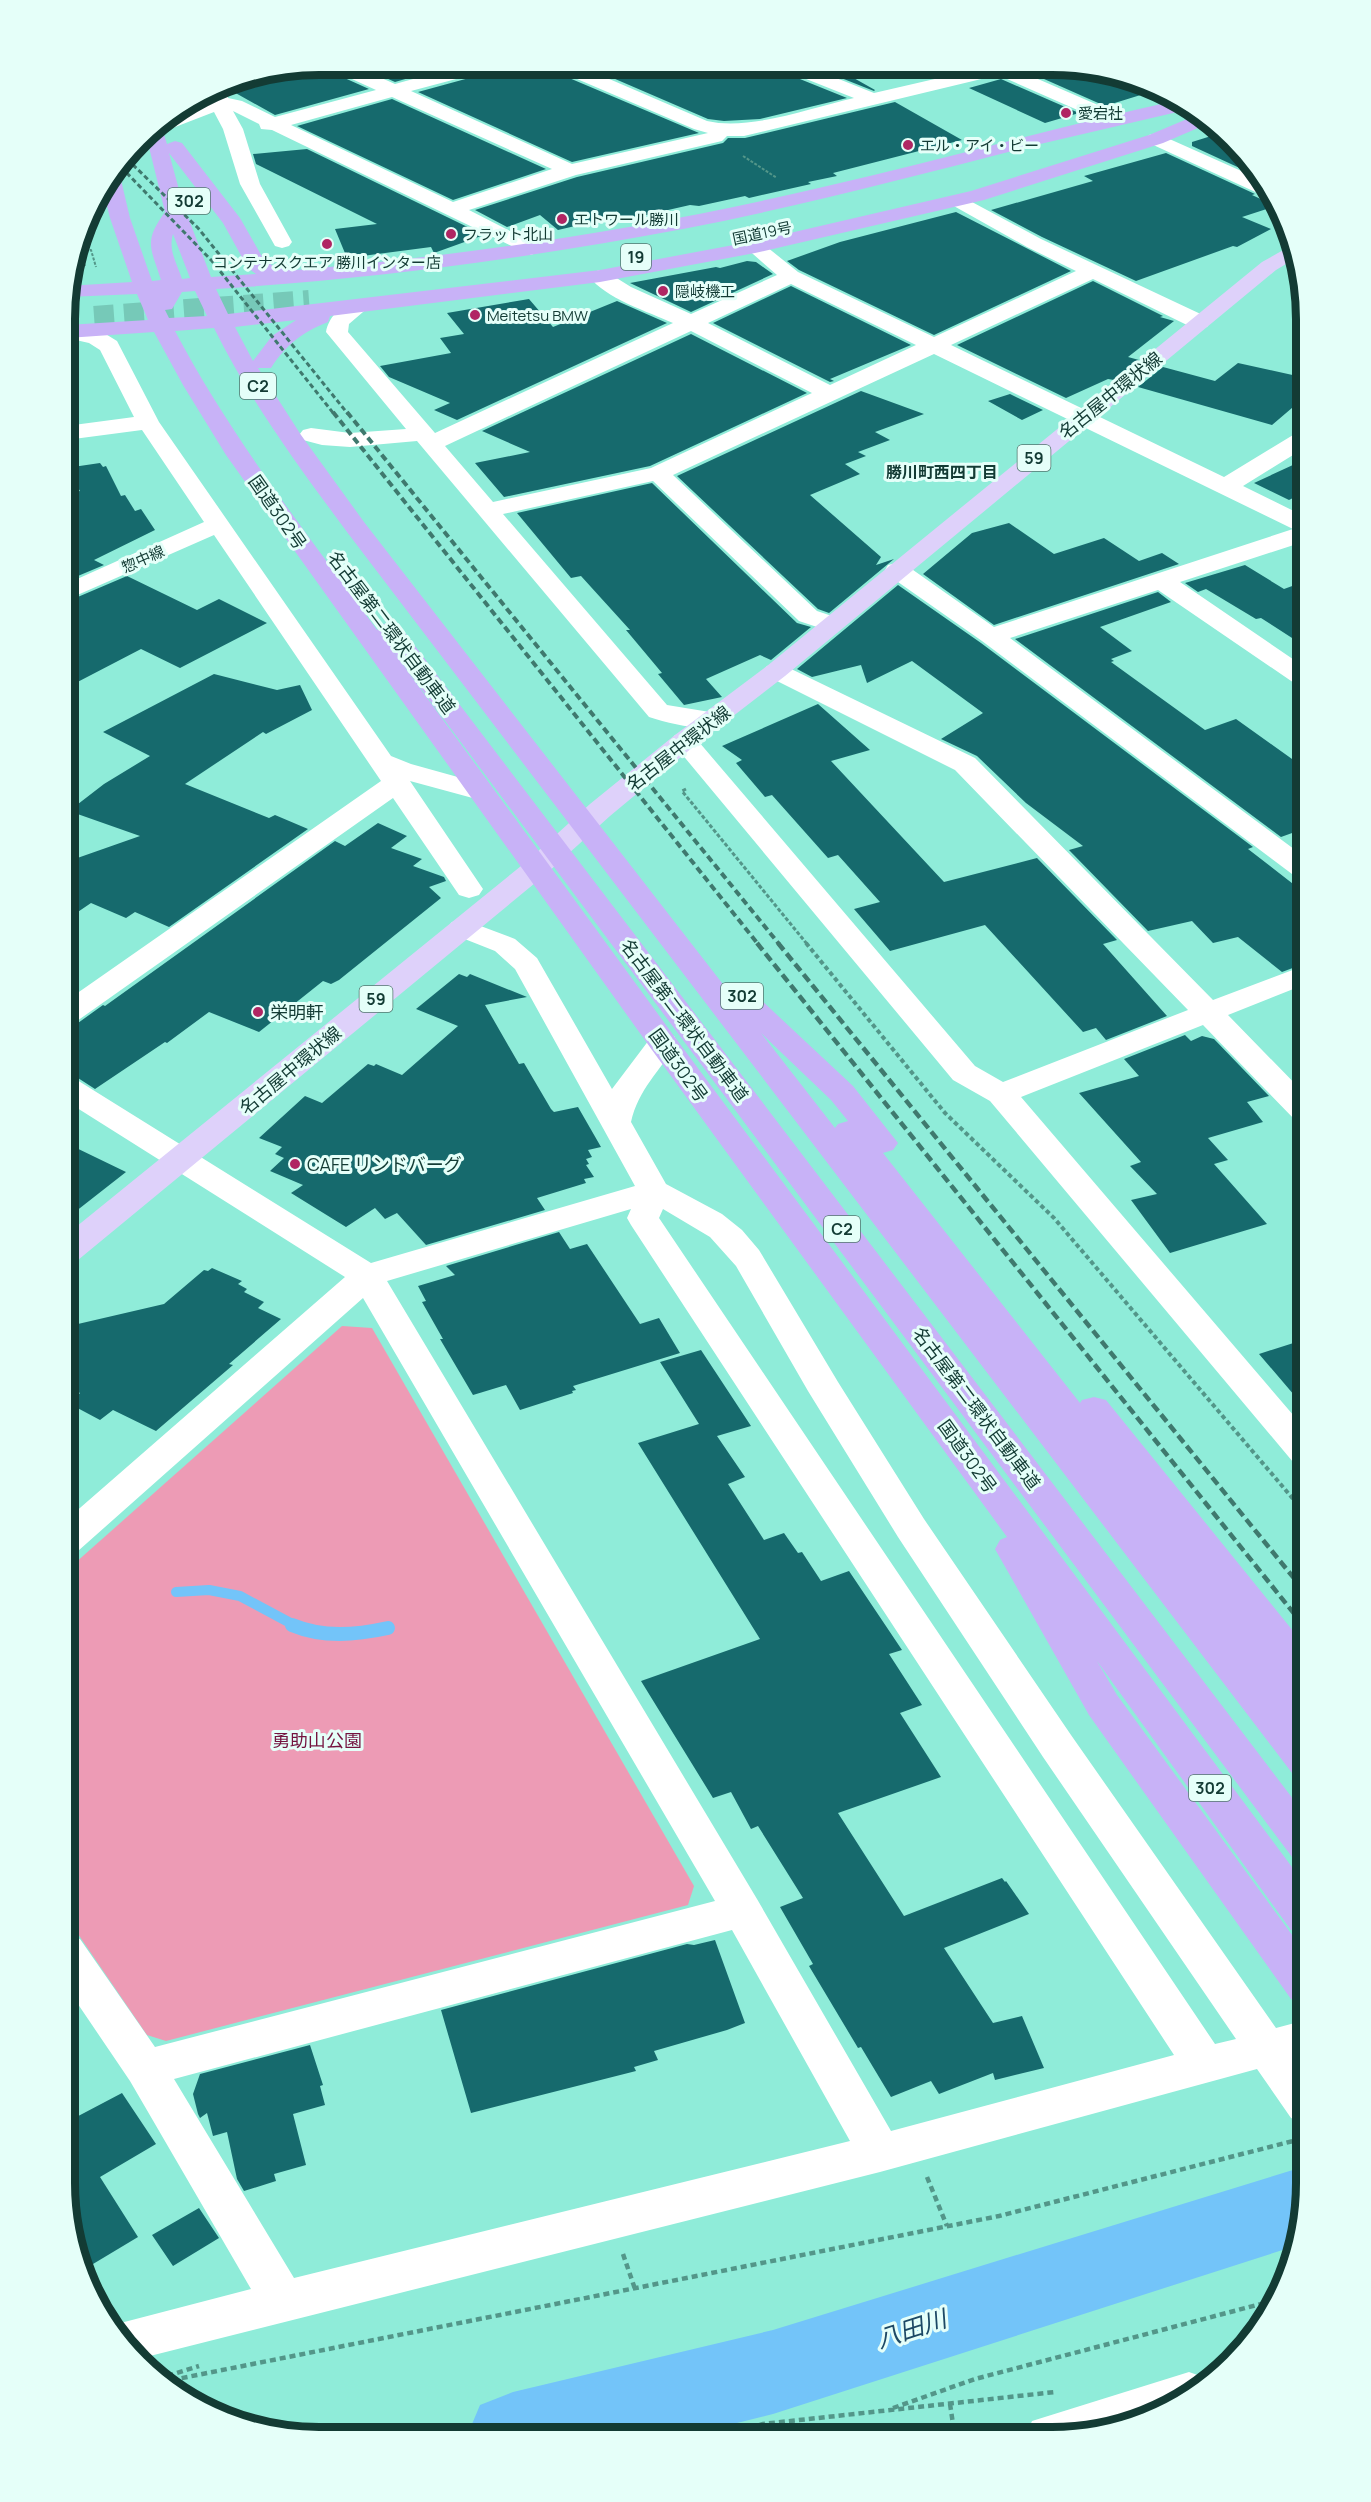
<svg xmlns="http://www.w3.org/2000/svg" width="1371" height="2502" font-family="Manrope,'Noto Sans JP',sans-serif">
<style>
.green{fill:#ed9bb5}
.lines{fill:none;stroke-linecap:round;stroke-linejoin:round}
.stream-far1{stroke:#73c4f9;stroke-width:10}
.stream{stroke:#73c4f9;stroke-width:14}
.river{fill:#73c4f9;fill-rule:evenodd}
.building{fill:#166a6d}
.highway-tunnel{stroke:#76c9b8;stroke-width:20;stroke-dasharray:20 10;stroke-linecap:butt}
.path-far3{stroke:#539689;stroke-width:2;stroke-dasharray:3 1.5;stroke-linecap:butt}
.path-far2{stroke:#539689;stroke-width:3;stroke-dasharray:4 2;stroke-linecap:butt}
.path-far1{stroke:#539689;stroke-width:4;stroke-dasharray:4.5 3;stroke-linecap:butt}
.path{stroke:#539689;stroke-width:4.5;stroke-dasharray:6 4;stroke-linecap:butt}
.minor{fill:#fff;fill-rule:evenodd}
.major{fill:#ded1fa;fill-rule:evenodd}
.highway{fill:#c8b2f7;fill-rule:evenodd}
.rail-far3{stroke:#3f796e;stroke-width:3;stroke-dasharray:5 3;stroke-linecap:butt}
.rail-far2{stroke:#3f796e;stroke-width:4;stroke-dasharray:7 4;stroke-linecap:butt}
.rail-far1{stroke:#3f796e;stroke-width:4.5;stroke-dasharray:9 4.5;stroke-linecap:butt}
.rail{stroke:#3f796e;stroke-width:6;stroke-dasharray:11 6;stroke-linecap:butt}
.poi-dot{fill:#b02663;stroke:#e5fff9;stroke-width:2}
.labels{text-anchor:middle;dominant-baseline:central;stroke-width:6;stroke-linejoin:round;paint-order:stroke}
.far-poi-label{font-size:15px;fill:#133b34;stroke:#e5fff9;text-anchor:start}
.far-street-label{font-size:15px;fill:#133b34;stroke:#e5fff9}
.shield{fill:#e5fff9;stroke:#52766f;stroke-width:1.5}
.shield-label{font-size:16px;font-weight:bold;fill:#133b34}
.far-neighbourhood-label{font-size:16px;font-weight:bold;fill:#133b34;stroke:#e5fff9}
.street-label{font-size:18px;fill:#133b34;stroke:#e5fff9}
.poi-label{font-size:18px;fill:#133b34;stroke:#e5fff9;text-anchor:start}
.park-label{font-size:18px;fill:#74133f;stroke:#e5fff9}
.near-water-label{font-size:24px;font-style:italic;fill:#1d4965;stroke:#e5fff9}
.rim{fill:none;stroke:#133b34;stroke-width:8}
</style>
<rect width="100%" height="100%" fill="#8fecd9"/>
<path class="green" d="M342,1326l30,2 322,558 -6,19 -522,136 -19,-6 -82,-120v-343z"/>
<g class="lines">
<path class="stream-far1" d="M176,1592l33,-2 31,6 56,30"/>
<path class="stream" d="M292,1625c31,13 64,10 96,3"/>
<path class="river" d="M1306,2166v34l-11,46 -522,168 -88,22h-218l13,-31 33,-13 260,-62z"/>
</g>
<path class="building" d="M319,65h7l3,6 40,18 -94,26 -43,-24 46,-13 -7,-4z
M357,65h97l-59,17z
M494,66h58l3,6 144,61 -127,29 -154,-70 73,-20z
M585,66l197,1 3,6 62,25 -87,21 -36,2 -16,-2z
M816,68h20l39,22 -1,1z
M1035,69h66l59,20 -55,17 -79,-35z
M1001,79l78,34 -34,10 -76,-35z
M392,99l154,70 -93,31 -156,-74z
M895,102l67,38 -129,33 4,3 -29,6 3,2 -62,14 -4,-2 -46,10 -9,-1 -79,18 -3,-2 -20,2 -30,7 -18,-15 -33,12 -32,-17 102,-33 146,-34 5,-5h17z
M1224,132l21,25 9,10 -10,3 -52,-24v-4z
M307,149l177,86 -50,18 -3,-6 -84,11 -12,-29 42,-5 -121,-60 -3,-10z
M1166,153l89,41 -3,1 24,11 -34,11 29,12 -34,18 -4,-1 -97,35 -94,-44 -51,-27 102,-29 -9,-5z
M956,212l115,59 -137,64 -135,-65 -12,-9 53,-19z
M747,261l9,1 17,12 -82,38 -61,-29 86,-16 4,1z
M1093,281l70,35 -3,1 14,4 -46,36 11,3 -25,20 -6,-1 -42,19 -109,-53z
M791,286l120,59 -81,34 4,2 -4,1 -117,-59z
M529,299l24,28 64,-26 50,22 -210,97 -23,-10 16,-7 -61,-26 -9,-11 71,-13 -11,-15 24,-4 -17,-21z
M691,334l116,59 -157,73 -146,31 -29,-34 55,-11 -48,-21z
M1238,363l68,15v18l-34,29 -134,-38 25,-20 52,14z
M861,391l63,23 -49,18 15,8 -32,12 8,4 -21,8 15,10 -50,21 71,62 -5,8 18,-6 -65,54 -11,-4 -141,-133z
M1010,394l33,16 -21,10 -34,-19z
M1306,459v45l-13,-6 -4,2 -35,-17z
M100,463l3,4 3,-1 15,30 4,-1 10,16 6,-2 14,21 -61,30 10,5 -38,16v-87l14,-3 -14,-23z
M652,483l145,140 14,4 -40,33 -11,-5 -54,24 16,18 -38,8 -26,-31 4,-1 -36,-43h4l-49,-54 -10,2 -54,-65z
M1009,523l45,31 50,-16 35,23 23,-8 17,11 -185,61 -71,-51 49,-41z
M1245,565l39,24 22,-8v66l-45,-29 -5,1 -50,-30 -8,3 -13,-9z
M127,576l70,34 22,-11 48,24 -87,45 -39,-19 -75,39v-86z
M898,585l83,58 272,204 -5,2 58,45v69l-24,9 -44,-35 -25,6 -21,-22 -44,10 -79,-81 14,-4 -57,-43 -49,-47 -36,-17 42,-26 -71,-52 -45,22 -6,-18 -49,12 -15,-8z
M1158,592l13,10 -71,25 32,24 -21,8 3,2 -3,1 94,68 31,-11 70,50v59l-25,9 -266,-198z
M214,674l63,16 23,-5 12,25 -46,24 -3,-2 -78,52 84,34 6,-3 33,14 -139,98 -34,-15 -9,6 -35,-15 -25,17v-58l74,-26 -71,-25 35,-27 46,-28 -47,-24z
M818,704l52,46 -39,11 113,121 93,-24 80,82 -14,4 64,72 -61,24 -10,-12 -13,4 -98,-107 -95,26 -36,-42 26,-7 -42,-47 -10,3 -56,-63 -7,2 -29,-34 6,-3 -20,-14z
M378,823l29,13 -16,12 31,11 -9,7 31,11 2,4 -17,6 12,11 -102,82 -8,4 -8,-3 -64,51 -50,-20 -42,31 -2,-1 -70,47 -17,-11 -12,-2v-50l12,-3 25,-18 2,1 230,-165 10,5z
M459,974l8,3 3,-3 57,23 -42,8 34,59 5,-1 27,46 3,3 24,-5 23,40 -13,3 4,7 -6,2 3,5 -3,1 8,12 -10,2 2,4 -49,15 8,12 -119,35 -29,-32 -12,6 -10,-11 -29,19 -55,-34 12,-8 -33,-14 14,-13 -9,-4 7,-7 -23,-9 46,-42 17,7 46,-39 6,2 2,-2 26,11 56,-49 -42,-17z
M1185,1035l6,6 11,-5 12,3 55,57 -22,6 16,20 -55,16 20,22 -14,4 53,60 -97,29 -39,-53 26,-6 -27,-28 11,-4 -62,-69 60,-17 -15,-17z
M66,1143l60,29 -60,47z
M559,1232l11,17 17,-5 53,80 19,-6 21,35 -107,33 3,4 -4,1 1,2 -53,17 -14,-25 -33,10 -33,-56h3l-21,-37 4,-1 -8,-15 37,-11 -9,-9z
M212,1268l30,13 -4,3 9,5 -3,3 20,10 -6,6 23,11 -52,45 4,1 -77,66 -43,-21 -13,10 -30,-16 10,-11 -15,-9v-57l99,-23 40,-34 4,1z
M1306,1339v70l-47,-55z
M701,1350l50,76 -34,10 28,41 -17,7 36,56 20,-7 14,20 4,-1 19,29 28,-10 53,79 -13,4 33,51 -22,8 41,64 -103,36 66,103 98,-38 3,4 1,-1 23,33 -85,34 49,75 29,-7 22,52 -49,12 -2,-7 -54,21 -8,-13 -40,16 -30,-50 -3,1 -49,-82 4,-2 -33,-57 23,-9 -45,-72 -7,3 -20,-37 -18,6 -72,-117 119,-42 -122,-196 61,-19 -39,-62z
M715,1940l30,83 -18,7 -73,21 4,9 -24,7 2,4 -165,42 -30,-103 246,-66 7,1z
M310,2045l13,40 -3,1 5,19 -32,9 13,51 -32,9 2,7 -32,10 -7,-12 -10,-47 -14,4 -6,-23 -7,5 -2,-4 -5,-20 7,-20z
M122,2093l34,51 -56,33 38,60 -50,30 -13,-21 -11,-63 1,-60z
M199,2208l20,30 -46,28 -21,-31z"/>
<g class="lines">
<path class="highway-tunnel" d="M94,316l215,-16"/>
<path class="path-far3" d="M743,156l34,22
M85,266l-6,-15 12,-1 5,17"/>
<path class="path-far2" d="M686,789l-4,2 125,153"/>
<path class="path-far1" d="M806,943l139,170 109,105 252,296"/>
<path class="path" d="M927,2177l20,49
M623,2254l12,35
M1216,2363l18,-5
M158,2379l41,-13
M162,2382l837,-166 298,-76
M950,2404l5,33
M893,2408l82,-29 301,-79
M721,2437l42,-13 292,-32"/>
<path class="minor" d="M328,65h24l43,19 69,-19 28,1 -2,4 -79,21 161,73 136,-31 -14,-4 -138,-59 -2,-4h25l128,55c43,10 103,-13 147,-23l-68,-27 -2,-4 27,1 63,25 104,-24h37l106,46 3,4 -3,4h-14l-109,-48 -254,61h-17l-5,5 -146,34 -107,35 68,35 3,4 -3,4 -7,2 -258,-125 -11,-1 -2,-5 -26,-13 10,18 17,55 32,58 -3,4 -7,2 -7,-2 -35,-62 -17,-55 -9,-17 -44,17 -7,-2 -3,-4 10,-7 39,-16 -1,-8 13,-8 5,5 2,9 14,3 33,16 101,-27 -46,-21zM392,97l160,72 -99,33 -162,-77z
M1156,133l110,49 7,15 -9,-1 -115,-53 -3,-4 3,-4z
M959,195l82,44 166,78 3,5 -3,5 -8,1 -8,-1 -98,-48 -142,66 273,132 74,-45 8,-2v17l-63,39 63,31v24l-126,41 126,86v19l-9,-2 -139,-95 -148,48 296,220v21l-10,-2 -314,-236 -94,-66 -3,-5 3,-5 9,-2 9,2 88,62 299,-98 -359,-175 -261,121 144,136 24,8 4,5 -4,5 -9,3 -33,-11 -146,-140 -150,33 164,191 55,9 4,6 -4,6c-23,5 -51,-2 -73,-9l-232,-276 -67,6 -28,-2 -19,-5 -4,-5 4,-5 8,-2 39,5 56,-4 -80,-97c3,-18 22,-35 41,-31l3,5 -21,18 -1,8 87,101 238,-110c-24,-11 -69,-25 -84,-47l4,-4 7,-2 7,2 24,15 60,27 86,-39 -32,-28 3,-4 7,-2 7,2 36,29 136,65 142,-66 -49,-24 -75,-42 -3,-4 3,-4zM791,284l125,61 -86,40 -122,-62zM691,331l121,62 -161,75 -158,34 -48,-56z
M67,325l37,8 13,8 42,81 232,334 20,8 79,22 4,6 -4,6 -10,2 -70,-19 73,108 -4,6 -10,3 -10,-3 -66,-97 -316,223 -11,3v-23l315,-220 -167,-246 -148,65v-16l138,-62 -62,-92 -76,10v-14l68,-9 -34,-67 -11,-7 -22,-5z
M776,663l9,3 190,92 238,242 93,-35v19l-78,31 78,80v28l-11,-3 -92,-95 -182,72 285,333v35l-13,-3 -303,-361 -37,-21 -282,-339 4,-6 9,-2 9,2 282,331 28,16 185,-72 -233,-240 -188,-94 -4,-5 4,-5z
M462,919l53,20 22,19 75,131 40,-53 11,-2 11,2 4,7c-18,27 -40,47 -47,79l35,62 56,30 20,16 17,20 79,132 86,137 147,216 205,293 30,-8v36l-8,2 8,12v54l-15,-6 -34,-49 -377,103 -742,187 -29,-33 142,-37 -121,-208 -65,-96v-51l15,5 75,108 560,-146 -352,-603 -285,253 -13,4v-34l280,-244 -279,-176v-23l11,2 294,183 264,-77 -120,-217 -20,-18 -43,-17 -5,-6 5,-6zM631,1209l-4,9 4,7 543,830 -283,76 -134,-232 -370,-618zM663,1209l47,28 26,29 72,125 90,146 145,220 193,282 -21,5 -556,-826zM732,1930l118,211 -556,137 -120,-199z
M1189,2372l17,6 2,6 -74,40 -82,14 -27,-1 7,-16z"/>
<path class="major" d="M1294,244l2,14 -20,12 -491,406 -92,71 -83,69 -64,58 -468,386 -12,3v-28l460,-373 64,-58 85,-69 92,-69 495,-404z"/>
<path class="highway" d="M1179,100l9,7 -2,3c-50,12 -100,23 -150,35 -117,30 -234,61 -353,84 -154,29 -310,50 -467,60l12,25 372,-44 155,-29 216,-50 178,-56 50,-21 13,8 -49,21 -179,57 -229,53 -155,29 -270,34 -2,6c-26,10 -42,23 -57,46h-13l43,67 63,87 372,479 13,-5 11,3 93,87 45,57 -5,7 -10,3 197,250 2,-3 12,-3 12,3 200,247v130l-14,-4 -945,-1241c-48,-65 -97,-131 -133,-204l-39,3c57,108 133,204 205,303l-3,-4 4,-5 9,-3 9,3 907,1191v46l-14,-5 -908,-1218 290,397 632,850v49l-15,-5 -194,-269 20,34 189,259v51l-15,-6 -202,-284 -94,-166 5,-9 7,-3 -355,-487 -426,-595 -43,-70 -29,-53 -87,6v-13l81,-5 -11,-26 -70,3v-11l65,-4 -22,-64 -7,-28 12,-15 6,5 9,38 22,63 9,-1c-10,-32 -18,-38 4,-68l-19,-77 14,-13 7,22 8,-3 7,2 58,75 24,42 11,7 21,3c177,-15 354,-42 527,-83 119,-27 236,-61 356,-87zM169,153l54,70 25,45 8,6 -45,3 -25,-65 7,-9 -3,-4 -9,-2zM173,234l17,44 -8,1c-5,-16 -14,-28 -9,-45zM195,291l12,25 -38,2 -4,-8 7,-1 10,-17zM296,320l-24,16 -19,25 -18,-34zM761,1033l70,67 17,21 -10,3 -3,4z"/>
<path class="rail-far3" d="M127,159l71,69 150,186
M121,167l91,94 122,153"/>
<path class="rail-far2" d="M333,412l425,532
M347,412l432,532"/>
<path class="rail-far1" d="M757,943l547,683
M778,943l528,650"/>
<path class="rail" d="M1302,1625l4,4"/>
</g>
<g class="poi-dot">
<circle cx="1066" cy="113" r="6"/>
<circle cx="908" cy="145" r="6"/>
<circle cx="562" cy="219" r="6"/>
<circle cx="451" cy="234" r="6"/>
<circle cx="327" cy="244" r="6"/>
<circle cx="663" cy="291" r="6"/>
<circle cx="475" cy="315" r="6"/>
<circle cx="258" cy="1012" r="6"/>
<circle cx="295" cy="1164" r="6"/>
</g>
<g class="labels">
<g class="far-poi-label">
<text x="1078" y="113">愛宕社</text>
<text x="920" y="145">エル・アイ・ビー</text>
<text x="574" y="219">エトワール勝川</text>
<text x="463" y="234">フラット北山</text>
<text x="327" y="262" text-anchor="middle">コンテナスクエア 勝川インター店</text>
<text x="675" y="291">隠岐機工</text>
<text x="487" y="315">Meitetsu BMW</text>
</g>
<g class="far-street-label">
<text transform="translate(762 233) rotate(-12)">国道19号</text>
<text transform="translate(143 559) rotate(-24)">惣中線</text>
</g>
<g class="shield">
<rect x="168" y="188" width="42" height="26" rx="4.5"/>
<rect x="621" y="244" width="30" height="26" rx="4.5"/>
<rect x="240" y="373" width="36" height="26" rx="4.5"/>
<rect x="1017.5" y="445" width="33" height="26" rx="4.5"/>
<rect x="721" y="983" width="42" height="26" rx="4.5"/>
<rect x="359.5" y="986" width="33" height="26" rx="4.5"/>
<rect x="824" y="1216" width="36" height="26" rx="4.5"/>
<rect x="1189" y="1775" width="42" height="26" rx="4.5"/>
</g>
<g class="shield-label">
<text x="189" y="201">302</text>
<text x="636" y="257">19</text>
<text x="258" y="386">C2</text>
<text x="1034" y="458">59</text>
<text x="742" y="996">302</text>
<text x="376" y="999">59</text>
<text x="842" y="1229">C2</text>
<text x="1210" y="1788">302</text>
</g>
<g class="far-neighbourhood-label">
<text x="942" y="472">勝川町西四丁目</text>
</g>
<g class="street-label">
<text transform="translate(1110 395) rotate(-39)">名古屋中環状線</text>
<text transform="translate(278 512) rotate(55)">国道302号</text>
<text transform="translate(392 632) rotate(53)">名古屋第二環状自動車道</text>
<text transform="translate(678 748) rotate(-38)">名古屋中環状線</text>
<text transform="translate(685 1020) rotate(53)">名古屋第二環状自動車道</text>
<text transform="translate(679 1065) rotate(54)">国道302号</text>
<text transform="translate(290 1070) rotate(-40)">名古屋中環状線</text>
<text transform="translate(977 1408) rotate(53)">名古屋第二環状自動車道</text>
<text transform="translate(968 1456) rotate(54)">国道302号</text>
</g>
<g class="poi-label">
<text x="270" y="1012">栄明軒</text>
<text x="307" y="1164">CAFE リンドバーグ</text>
</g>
<g class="park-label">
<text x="317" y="1740">勇助山公園</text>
</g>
<g class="near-water-label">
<text transform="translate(911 2328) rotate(-18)">八田川</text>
</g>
</g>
<path d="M0 0H1371V2502H0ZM319 75H1052A244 244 0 0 1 1296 319V2183A244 244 0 0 1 1052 2427H319A244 244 0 0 1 75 2183V319A244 244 0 0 1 319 75Z" fill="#e5fff9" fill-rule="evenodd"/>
<path class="rim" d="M319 75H1052A244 244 0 0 1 1296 319V2183A244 244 0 0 1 1052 2427H319A244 244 0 0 1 75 2183V319A244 244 0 0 1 319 75Z"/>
</svg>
